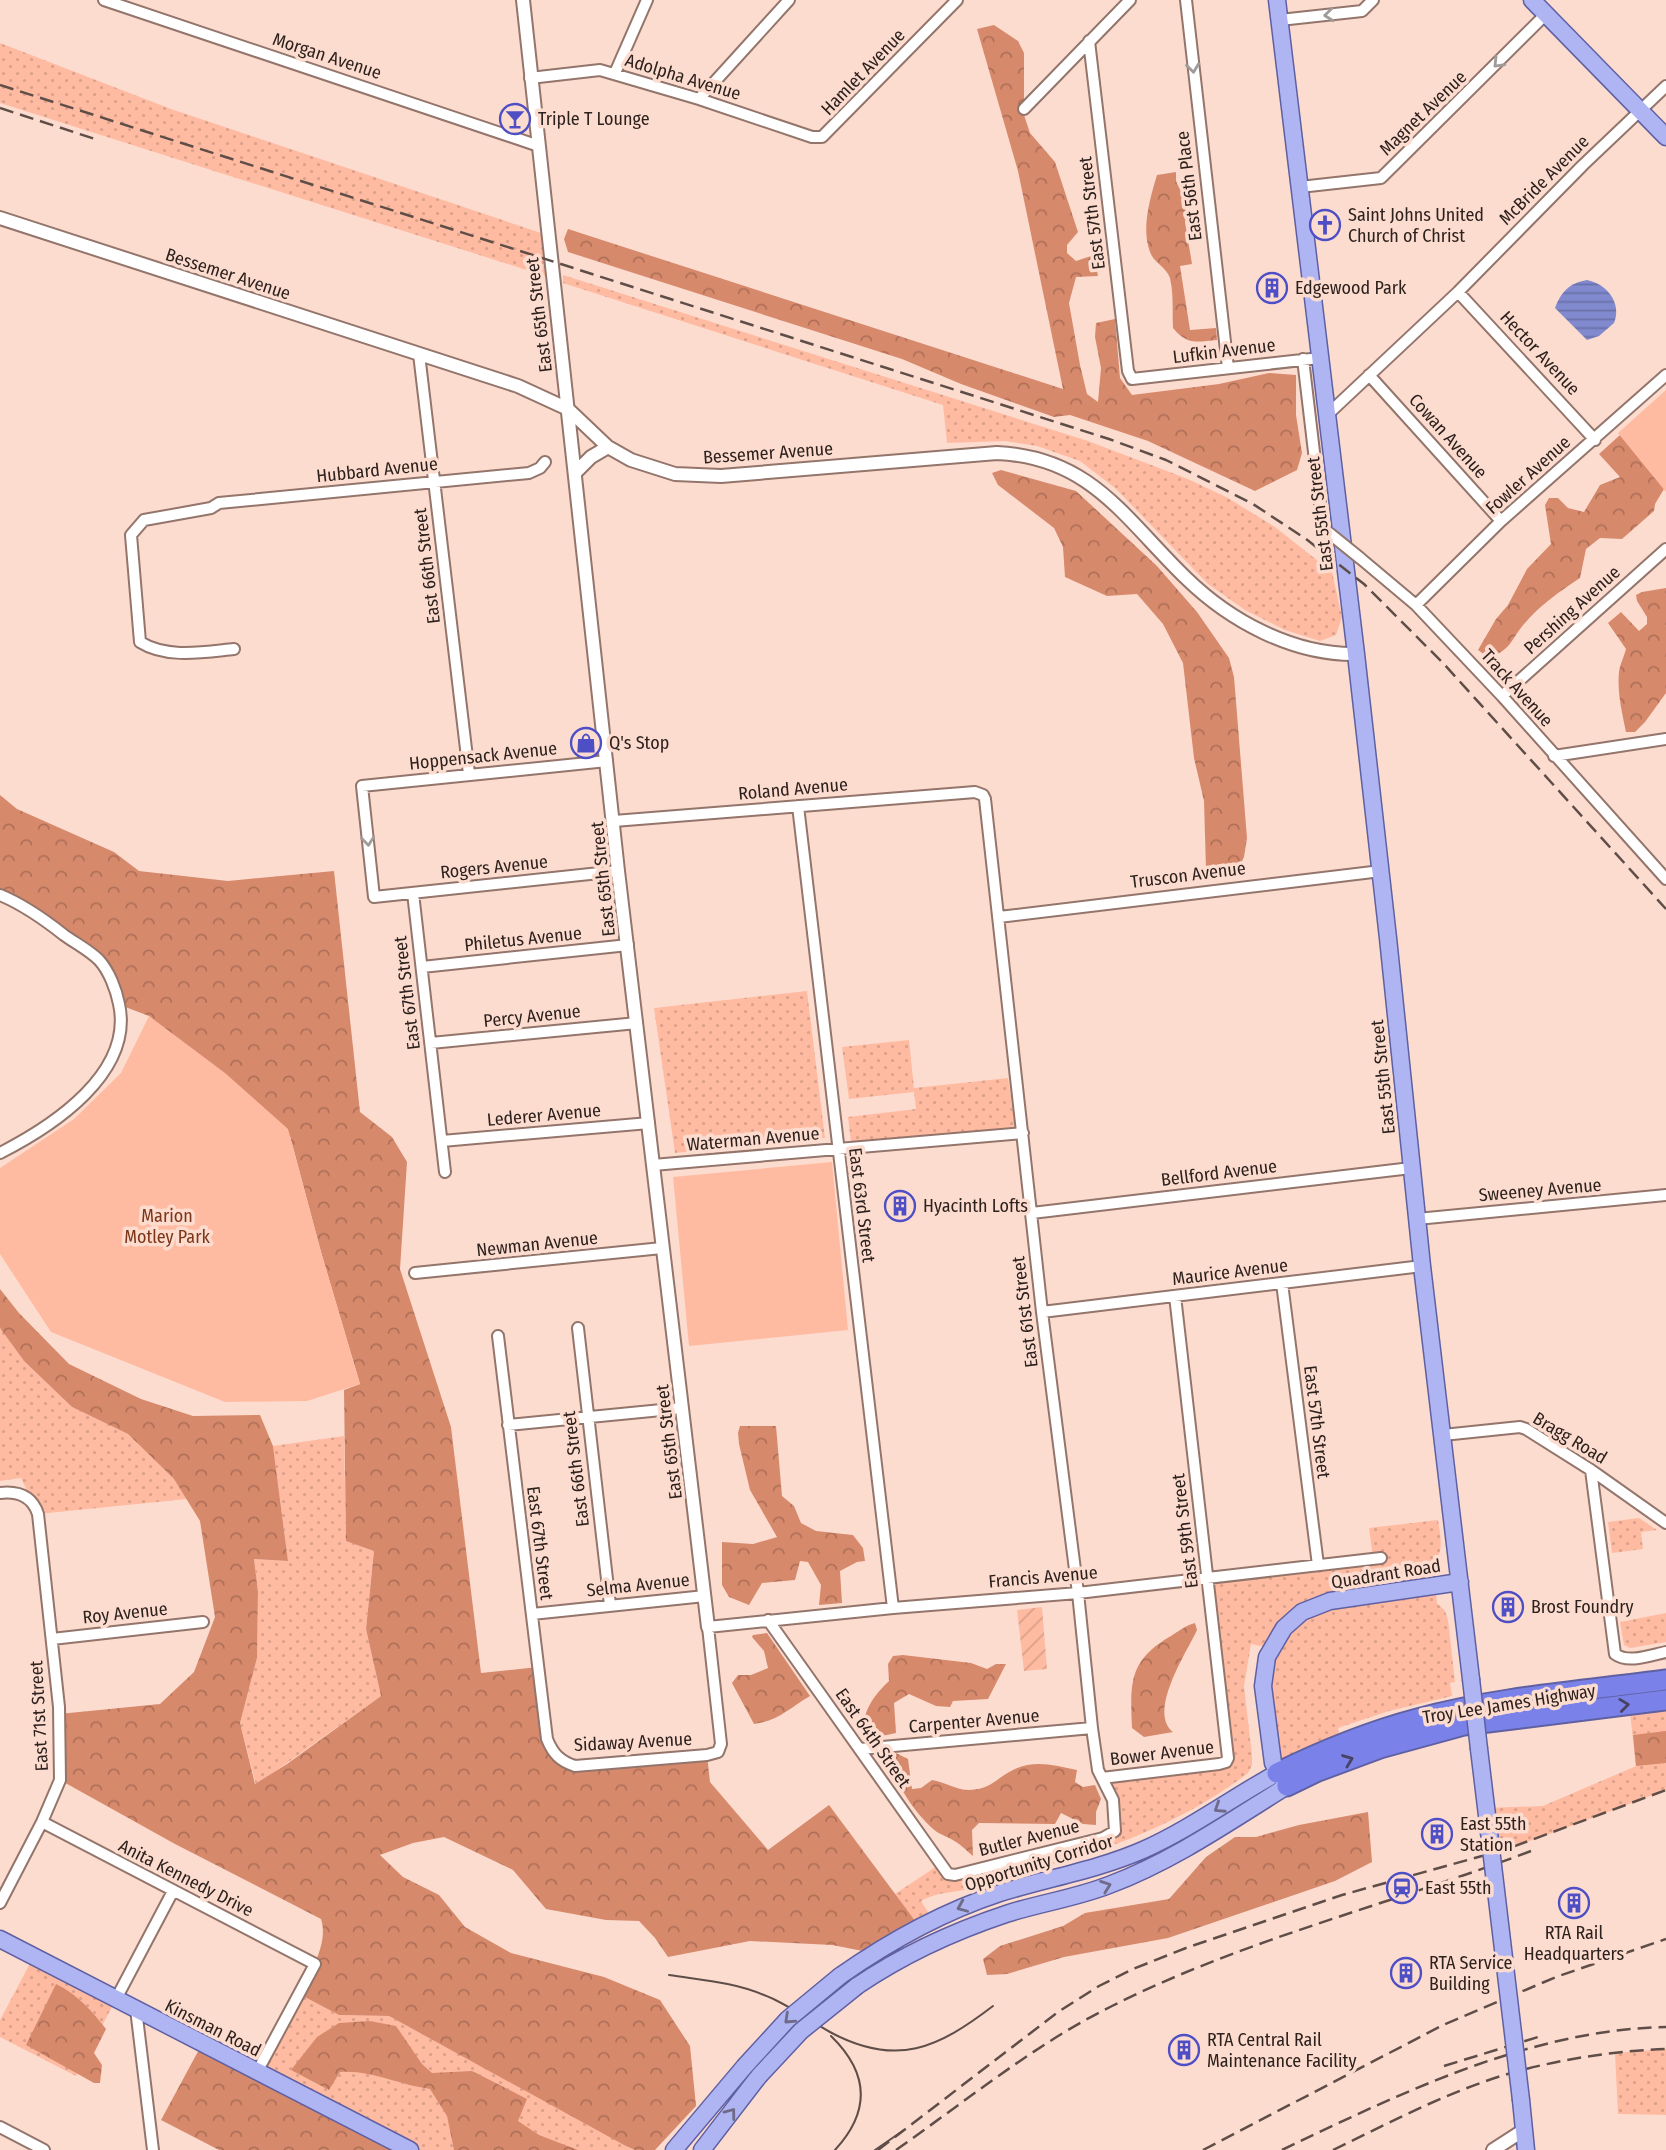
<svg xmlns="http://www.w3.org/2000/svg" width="1666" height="2150" font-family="'Fira Sans Condensed',sans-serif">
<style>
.grass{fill:url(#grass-dots)}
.forest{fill:url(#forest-crowns)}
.park{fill:#ffbba1}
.garden{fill:url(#garden-furrows)}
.water{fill:url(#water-rules)}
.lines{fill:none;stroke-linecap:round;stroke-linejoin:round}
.minor-casing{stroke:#93756b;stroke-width:14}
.tertiary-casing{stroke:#93756b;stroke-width:16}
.primary-casing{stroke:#5f60a2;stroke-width:19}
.motorway-casing{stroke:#5f60a2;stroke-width:23}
.minor{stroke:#fff;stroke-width:10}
.tertiary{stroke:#fff;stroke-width:12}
.primary{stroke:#afb4f2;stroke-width:16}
.motorway{stroke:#7a82e9;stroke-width:19}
.tram{stroke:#5f4e48;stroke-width:2}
.rail{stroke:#5f4e48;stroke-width:2.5;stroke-dasharray:14 7;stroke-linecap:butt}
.minor-bridge-casing{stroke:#93756b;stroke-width:14;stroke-linecap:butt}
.primary-bridge-casing{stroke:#5f60a2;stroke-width:19;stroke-linecap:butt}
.minor-bridge{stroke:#fff;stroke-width:10}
.primary-bridge{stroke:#afb4f2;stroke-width:16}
.oneway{stroke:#a09b99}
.oneway2{stroke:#484364}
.oneway3{stroke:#6e6a88}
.labels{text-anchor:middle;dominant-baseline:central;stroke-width:7;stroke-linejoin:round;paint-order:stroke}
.street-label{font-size:18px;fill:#2d211d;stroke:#fddcd0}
.poi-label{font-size:18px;fill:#2d211d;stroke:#fddcd0;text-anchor:start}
.park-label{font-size:18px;fill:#7c3517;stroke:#fddcd0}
</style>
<defs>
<pattern id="grass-dots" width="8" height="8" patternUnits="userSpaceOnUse" patternTransform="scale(1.75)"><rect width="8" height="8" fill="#ffbba1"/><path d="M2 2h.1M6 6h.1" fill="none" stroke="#dba08a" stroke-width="1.8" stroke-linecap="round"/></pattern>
<pattern id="forest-crowns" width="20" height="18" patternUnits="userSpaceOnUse" patternTransform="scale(1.75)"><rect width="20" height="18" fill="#d7896c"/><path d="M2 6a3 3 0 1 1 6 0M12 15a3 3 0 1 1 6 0" fill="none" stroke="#af7058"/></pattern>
<pattern id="garden-furrows" width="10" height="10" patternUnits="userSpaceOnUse" patternTransform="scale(1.75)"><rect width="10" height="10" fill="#ffbba1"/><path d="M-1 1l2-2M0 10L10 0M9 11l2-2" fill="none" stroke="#dba08a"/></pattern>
<pattern id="water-rules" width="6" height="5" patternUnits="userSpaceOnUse" patternTransform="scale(1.75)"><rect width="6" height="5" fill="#8189cf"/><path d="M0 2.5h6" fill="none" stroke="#6a70a7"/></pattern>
</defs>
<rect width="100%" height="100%" fill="#fddcd0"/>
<path class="grass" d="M0,43l171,66 376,126 5,43 -552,-175z
M563,275l525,166 100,38 40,19 47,29 57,45 10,45 -6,18 -16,6 -35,-11 -40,-20 -37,-26 -93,-96 -35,-27 -43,-15 -32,-5 -58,2 -4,-38 -380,-122z
M807,991l18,147 -150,15 -21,-145z
M909,1040l5,48 94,-10 7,49 -164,16 -3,-26 68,-8 -2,-17 -65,7 -7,-52z
M0,1328l24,33 48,46 56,27 46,45 13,20 -149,15 -17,-36 -21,3z
M344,1436l2,104 28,10 -8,79 15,67 -125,89 -16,-62 17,-65 1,-66 -4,-33 34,2 -15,-115z
M1639,1518l18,12 -16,2 2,17 -31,4 -4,-31z
M1438,1520c2,14 7,33 -5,43l4,40 8,8 3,9 7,62 -5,1 2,13 -63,15 -51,17 4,16 -65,29 -12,-74 6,-51 -20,-4 -7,42 8,70v9l-4,8c-63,48 -137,77 -214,96 -21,6 -41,14 -61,19 -19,5 -34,3 -52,13l12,19 -14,6 -24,-32 45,-30 7,9 156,-35 13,-10 -14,-50 122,-15 -16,-186 165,-19 -4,-30z
M1666,1613v29l-36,6 -6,-3 -4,-23z
M1666,1700v90l-127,48 -48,15 -5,-45 57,-2 93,-40 -7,-62z
M34,1956l82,43 -40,77 -76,-39v-17z
M299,1994l40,21 50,1 246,134h-225l-153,-78z
M1666,2049v66l-48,-1 -3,-61z"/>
<path class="forest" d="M994,25l24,16 6,12v62l6,18 25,29 23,70 -11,13v8l9,8 18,-6 4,21 -22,1 -7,26 11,62 7,29 11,8 3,-34 -6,-31 1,-14 19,-4 5,59 12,17 87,-11 50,-11 27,2v40l6,38 -5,17 -42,21 -107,-50 -78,-26 -16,2 -93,-33 -59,-25 -334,-107 -4,-13 4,-10 495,160 -45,-218 -41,-142z
M1176,172v9l11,24 -2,17 7,42 -12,2 10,64 26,-2 1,12c-21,2 -30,5 -44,-12 -1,-17 1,-33 -3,-50 -3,-10 -16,-15 -20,-26 -9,-23 0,-54 7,-77z
M1620,435l44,54 -9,15 -1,7 -32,28 -22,-1 -14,11 -6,29c-20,13 -41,28 -56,46 -15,18 -11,24 -35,34l-11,-8 18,-31 12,-14 19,-36 24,-25 -6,-39 4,-7h9l10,10 16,4 16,-27 20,-8 -21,-23z
M1001,470l75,21 81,75 40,46 32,46 5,19 13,161 -3,19 -7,14 -18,5 -13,-7 -2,-68 -10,-43 -11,-95 -20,-39 -26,-30 -30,2 -42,-19 -2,-30 -9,-19 -56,-43 -6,-12z
M1666,588v105l-21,29 -10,10h-9c-4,-20 -9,-40 -7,-60 1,-8 5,-15 7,-23l-18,-26 13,-11 18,19 8,-7v-7l-10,-16 -1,-6 6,-3z
M0,795l17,14 97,43 25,19 89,10 106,-10 26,241 32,25 15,25 -7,107 51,158 30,246 57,-6 9,72 15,23 145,-7 3,27 58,68 61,-45 90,121 -46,27 -41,-8 -82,-4 -82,16 -13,-19 -16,-17 -33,-1 -60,-11 -33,-39 -69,-33 -31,6 -33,12 23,22 36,18 26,32 46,26 93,24 56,23 30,46 6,60 -41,44h-20l-11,-5 -235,-129 -50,-1 -40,-21c11,-21 30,-51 22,-75l-146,-75 -115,-64 -1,-66 101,-10 34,-32 21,-55 -15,-96 -26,-42 -46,-45 -56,-27 -48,-46 -24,-33v-39l19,24 50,51 72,35 52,17 67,-1 13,31 15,115 -34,-2 4,33 -1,66 -17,65 15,61 32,-20 94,-68 -15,-67 8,-78 -28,-10 -2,-151 16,-6 -39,-132 -31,-116 -141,-120 -29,-11 -21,-44 -99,-66z
M740,1426h36l6,70 12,10 7,17 15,8 37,4 10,13 2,13 -8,1 -17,9 2,32 -23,2 2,-20 -13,-23 -8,-1 -5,19 -33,3 -13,22 -20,-8 -7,-12v-43l31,2 24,-7 -27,-47 -11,-46 -1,-11z
M1195,1623l2,7c-10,22 -50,82 -24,102l-29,5 -12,-9c-2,-46 -3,-68 39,-92 8,-5 15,-11 24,-13z
M767,1633l43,63c-21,12 -31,25 -56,28l-22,-41 6,-8h13l17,-7 -4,-17 -12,-14 1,-2z
M903,1655l68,8 16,6 9,-5h10l-18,35 -35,2 -3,6 -14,-1 -27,-12 -15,9 2,30 -14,3 -19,-1c-1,-23 10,-39 26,-54l-1,-17 5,-8z
M1666,1731v32l-30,3 -3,-31z
M896,1753l12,6 4,30 9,-1 11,-8c13,2 24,10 37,10 23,-1 26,-11 44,-20 21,-11 43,-4 64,0l-2,12 8,5 12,-2 6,14 -5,13v13l-13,-1 -22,-11 -6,11 -76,-1 -7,7 1,26c-7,-6 -14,-13 -22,-17 -6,-3 -14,-6 -19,-11 -17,-16 -45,-51 -36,-75z
M1368,1812l4,50 -37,19 -167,57 -104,19 -57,17 -20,1 -4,-16 17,-13 63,-20 22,-13 84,-14 37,-42 29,-20h21l43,-12z
M56,1984c21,10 36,27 50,45l-12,24 8,12 -2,18h-6l-68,-38z
M370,2021l26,5 26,38 10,9 40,-2 55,28 -9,22 21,14 39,15h-124l-7,-34 -17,-27c-31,-4 -58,-19 -90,-17l-11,18 -38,-20 26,-33 22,-14z
M202,2044l194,106h-177l-58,-30z"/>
<path class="park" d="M1666,390v102l-48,-59z
M149,1016l76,57 63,56 33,123 39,132 -53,17 -82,1 -174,-70 -51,-78v-86l74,-49 47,-46z
M832,1162l16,168 -159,16 -16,-169z"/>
<path class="garden" d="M1042,1607l5,62 -23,2 -7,-61z"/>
<path class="water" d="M1587,280c20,4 35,23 27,43l-15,13 -12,4 -32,-32c6,-16 14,-25 32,-28z"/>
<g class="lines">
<g class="minor-casing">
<path id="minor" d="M104,0l435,146
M1186,0l42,368
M1280,20l82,-9 11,-11
M1089,41l39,330 4,8 188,-21
M615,73l32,-73
M530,78l70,-8 99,29 113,38h10l135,-137
M699,99l90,-99
M1024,109l106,-109
M1300,187l81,-9 165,-164
M1458,292l137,148
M419,354l50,420
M1303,359l20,169 6,5
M1369,375l132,146
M1327,415l131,-123 125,-127 83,-79
M1360,558l56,47 86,91 164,183
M1416,605l85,-84 165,-146
M234,649c-30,3 -67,10 -94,-7l-9,-107 13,-15 67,-12 8,-5 310,-30 11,-5 5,-6
M1502,696l164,-147
M1554,756l112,-17
M607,761l-245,25 12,111 244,-26
M798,806l95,802
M614,821l361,-29 8,3 2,4 57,513 36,281 14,135 6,42 15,30 2,31 -12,7 -148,37 -7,-1 -180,-254
M413,893l32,279
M0,895c22,9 45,25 64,40 11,8 25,15 35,25 10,11 17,29 20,44 15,69 -66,122 -119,149
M999,917l382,-46
M422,967l206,-22
M431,1043l206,-20
M442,1141l207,-18
M653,1165l370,-32
M1032,1213l379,-45
M1417,1219l249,-24
M415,1273l247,-25
M1282,1283l36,282
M1042,1312l380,-46
M578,1328l32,277
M498,1336l49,403c6,15 13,22 28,27l132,-11 11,-3 3,-8 -13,-117 185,-19 185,-15 303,-35
M508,1425l174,-17
M1443,1435l77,-8 6,2 65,41 75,53
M1591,1470l24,184c13,10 36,1 51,-2
M0,1493c18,-2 32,3 38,21l21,193 1,73 -18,42 -42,81
M532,1614l173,-18
M52,1639l151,-17
M860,1749l232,-21
M1102,1778l117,-14 7,-2 2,-4 -53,-462
M42,1822l273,142 -58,108
M116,1999l57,-108
M136,2009l17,141
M0,2127l44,23"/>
</g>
<g class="tertiary-casing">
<path id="tertiary" d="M523,0l95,871 90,756
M0,218l518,168 50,23 40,38 23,13 44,14 46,2 276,-23c94,4 128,66 189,125 44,43 107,77 170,76
M576,472l15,-15 17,-10
M1493,2150l31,-20"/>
</g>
<g class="primary-casing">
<path id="primary" d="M1277,0l79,654 32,284 34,328 49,413
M1532,0l134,137
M1479,1749l10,83
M0,1939l410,211
M840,1976c50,-35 102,-64 160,-83 48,-15 97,-23 143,-43 47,-21 89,-52 134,-77
M857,1986c47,-32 95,-54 149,-72 34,-11 70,-16 103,-29 64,-24 120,-63 178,-99l-14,-23 -10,-77 4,-29 17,-29 18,-16 28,-11 130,-19
M1521,2100l5,50
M674,2150l70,-83
M702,2150l57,-74"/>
</g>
<g class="motorway-casing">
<path id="motorway" d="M1277,1773c45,-22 91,-41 140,-54 80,-22 166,-28 249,-39
M1287,1786l31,-15 62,-23 84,-23 202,-25"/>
</g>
<use href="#minor" class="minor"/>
<use href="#tertiary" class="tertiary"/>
<use href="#primary" class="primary"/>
<use href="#motorway" class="motorway"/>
<path class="tram" d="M669,1975c32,5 65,7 95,20 24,9 44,25 66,37 67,36 108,16 163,-26
M831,2036c38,37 40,75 4,114
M875,2150l29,-20"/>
<path class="rail" d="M0,85l1109,354 57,21 87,44 53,35 58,45 79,79 223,246
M0,108l98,32
M1444,2066l94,-29
M878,2150l180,-138 41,-26 34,-17 53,-21 156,-53 165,-46 159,-59
M896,2150c70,-49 139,-106 216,-144 133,-67 280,-102 419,-155
M1203,2150l240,-125 113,-48 110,-38
M1282,2150c121,-58 248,-120 384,-123
M1333,2150c58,-28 116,-59 178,-77 50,-14 103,-22 155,-24"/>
<g class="minor-bridge-casing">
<path id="minor-bridge" d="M1329,533l31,25"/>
</g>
<g class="primary-bridge-casing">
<path id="primary-bridge" d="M1471,1679l8,70
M1489,1832l32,268
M744,2067l44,-48 52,-43
M759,2076l42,-45 56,-45"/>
</g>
<use href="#minor-bridge" class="minor-bridge"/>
<use href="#primary-bridge" class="primary-bridge"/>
</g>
<defs><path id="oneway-chevron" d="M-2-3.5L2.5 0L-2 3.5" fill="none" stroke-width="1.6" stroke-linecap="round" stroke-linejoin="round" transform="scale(1.75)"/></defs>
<g class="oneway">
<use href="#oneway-chevron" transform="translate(1329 15) rotate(174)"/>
<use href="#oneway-chevron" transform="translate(1498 63) rotate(134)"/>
<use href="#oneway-chevron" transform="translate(1193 68) rotate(83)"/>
<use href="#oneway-chevron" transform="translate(368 841) rotate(84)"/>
</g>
<g class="oneway2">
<use href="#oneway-chevron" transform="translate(1624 1705) rotate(-7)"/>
<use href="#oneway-chevron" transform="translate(1348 1760) rotate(-21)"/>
</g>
<g class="oneway3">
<use href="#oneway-chevron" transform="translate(1219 1808) rotate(147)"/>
<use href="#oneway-chevron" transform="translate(1106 1886) rotate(-20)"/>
<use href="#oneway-chevron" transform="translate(962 1907) rotate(157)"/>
<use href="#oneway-chevron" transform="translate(789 2019) rotate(137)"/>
<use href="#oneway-chevron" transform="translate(731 2113) rotate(-53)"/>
</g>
<defs>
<g id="bar-ring" transform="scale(1.575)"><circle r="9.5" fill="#fddcd0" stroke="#4f4fc5" stroke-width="1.5"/><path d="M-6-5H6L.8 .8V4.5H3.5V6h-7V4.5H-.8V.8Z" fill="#4f4fc5"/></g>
<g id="church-ring" transform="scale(1.575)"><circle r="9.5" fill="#fddcd0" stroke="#4f4fc5" stroke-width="1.5"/><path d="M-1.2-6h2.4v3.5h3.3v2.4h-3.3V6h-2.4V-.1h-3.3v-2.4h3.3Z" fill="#4f4fc5"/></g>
<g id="building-ring" transform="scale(1.575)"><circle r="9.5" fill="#fddcd0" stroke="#4f4fc5" stroke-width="1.5"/><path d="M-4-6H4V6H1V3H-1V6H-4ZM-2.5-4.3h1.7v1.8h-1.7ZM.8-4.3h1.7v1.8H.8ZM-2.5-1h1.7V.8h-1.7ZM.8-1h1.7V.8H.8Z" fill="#4f4fc5"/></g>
<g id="shop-ring" transform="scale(1.575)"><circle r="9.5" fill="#fddcd0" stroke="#4f4fc5" stroke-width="1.5"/><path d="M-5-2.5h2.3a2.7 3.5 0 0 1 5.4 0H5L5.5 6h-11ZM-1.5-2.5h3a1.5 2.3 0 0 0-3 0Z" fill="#4f4fc5"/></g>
<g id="station-ring" transform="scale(1.575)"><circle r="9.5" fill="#fddcd0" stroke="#4f4fc5" stroke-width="1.5"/><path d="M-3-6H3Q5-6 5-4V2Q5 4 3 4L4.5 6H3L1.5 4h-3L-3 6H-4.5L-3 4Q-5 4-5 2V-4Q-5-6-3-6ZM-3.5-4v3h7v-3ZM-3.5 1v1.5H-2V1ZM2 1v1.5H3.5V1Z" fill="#4f4fc5"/></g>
</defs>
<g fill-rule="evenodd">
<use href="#bar-ring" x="515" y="119"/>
<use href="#church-ring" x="1325" y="225"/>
<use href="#building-ring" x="1272" y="288"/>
<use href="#shop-ring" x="586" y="743"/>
<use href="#building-ring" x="900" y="1206"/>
<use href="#building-ring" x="1508" y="1607"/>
<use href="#building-ring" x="1437" y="1834"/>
<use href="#station-ring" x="1402" y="1888"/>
<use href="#building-ring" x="1574" y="1903"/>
<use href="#building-ring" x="1406" y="1973"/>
<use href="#building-ring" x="1184" y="2050"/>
</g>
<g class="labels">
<g class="street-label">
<text transform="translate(327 56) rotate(18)">Morgan Avenue</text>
<text transform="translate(863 72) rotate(-46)">Hamlet Avenue</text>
<text transform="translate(683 77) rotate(17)">Adolpha Avenue</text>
<text transform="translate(1423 113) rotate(-44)">Magnet Avenue</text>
<text transform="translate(1544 180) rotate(-45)">McBride Avenue</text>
<text transform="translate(1189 186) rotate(-97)">East 56th Place</text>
<text transform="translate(1092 213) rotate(-97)">East 57th Street</text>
<text transform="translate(228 274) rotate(18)">Bessemer Avenue</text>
<text transform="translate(539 315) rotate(-97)">East 65th Street</text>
<text transform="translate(1224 351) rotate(-7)">Lufkin Avenue</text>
<text transform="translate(1540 353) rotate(47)">Hector Avenue</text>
<text transform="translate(1448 436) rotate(48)">Cowan Avenue</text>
<text transform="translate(768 453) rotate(-4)">Bessemer Avenue</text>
<text transform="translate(377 470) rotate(-6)">Hubbard Avenue</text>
<text transform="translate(1528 475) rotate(-42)">Fowler Avenue</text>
<text transform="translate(1320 514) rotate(-97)">East 55th Street</text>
<text transform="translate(427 566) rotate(-97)">East 66th Street</text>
<text transform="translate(1572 610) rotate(-42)">Pershing Avenue</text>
<text transform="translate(1517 688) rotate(48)">Track Avenue</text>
<text transform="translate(483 756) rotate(-6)">Hoppensack Avenue</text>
<text transform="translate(793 789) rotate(-5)">Roland Avenue</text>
<text transform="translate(494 867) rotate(-6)">Rogers Avenue</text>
<text transform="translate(1188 875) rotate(-7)">Truscon Avenue</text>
<text transform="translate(603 879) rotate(-96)">East 65th Street</text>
<text transform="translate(523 939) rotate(-6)">Philetus Avenue</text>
<text transform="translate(407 993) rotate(-97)">East 67th Street</text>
<text transform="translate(532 1016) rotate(-6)">Percy Avenue</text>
<text transform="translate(1383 1077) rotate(-96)">East 55th Street</text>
<text transform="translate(544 1115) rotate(-5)">Lederer Avenue</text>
<text transform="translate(753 1139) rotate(-5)">Waterman Avenue</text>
<text transform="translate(1219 1173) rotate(-7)">Bellford Avenue</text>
<text transform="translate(1540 1190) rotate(-5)">Sweeney Avenue</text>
<text transform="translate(862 1205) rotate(83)">East 63rd Street</text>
<text transform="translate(537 1244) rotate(-6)">Newman Avenue</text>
<text transform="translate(1230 1272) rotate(-7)">Maurice Avenue</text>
<text transform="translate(1025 1312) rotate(-97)">East 61st Street</text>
<text transform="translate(1317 1422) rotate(83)">East 57th Street</text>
<text transform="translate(1570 1438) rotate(31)">Bragg Road</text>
<text transform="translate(669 1442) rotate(-97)">East 65th Street</text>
<text transform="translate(576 1469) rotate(-97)">East 66th Street</text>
<text transform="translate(1185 1531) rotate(-97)">East 59th Street</text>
<text transform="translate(540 1543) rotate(83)">East 67th Street</text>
<text transform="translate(1386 1574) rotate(-9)">Quadrant Road</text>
<text transform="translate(1043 1577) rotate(-5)">Francis Avenue</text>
<text transform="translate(638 1585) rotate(-6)">Selma Avenue</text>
<text transform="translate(125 1613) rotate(-6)">Roy Avenue</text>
<text transform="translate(1509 1704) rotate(-9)">Troy Lee James Highway</text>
<text transform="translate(39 1716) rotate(-93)">East 71st Street</text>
<text transform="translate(974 1721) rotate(-5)">Carpenter Avenue</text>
<text transform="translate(873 1738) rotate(55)">East 64th Street</text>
<text transform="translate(633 1742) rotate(-3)">Sidaway Avenue</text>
<text transform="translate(1162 1753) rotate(-7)">Bower Avenue</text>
<text transform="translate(1029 1838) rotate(-14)">Butler Avenue</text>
<text transform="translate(1039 1863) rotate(-17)">Opportunity Corridor</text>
<text transform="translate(186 1878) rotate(27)">Anita Kennedy Drive</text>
<text transform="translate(213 2028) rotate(27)">Kinsman Road</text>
</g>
<g class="poi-label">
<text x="538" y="119">Triple T Lounge</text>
<text x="1348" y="215">Saint Johns United<tspan x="1348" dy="21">Church of Christ</tspan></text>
<text x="1295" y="288">Edgewood Park</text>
<text x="609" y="743">Q's Stop</text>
<text x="923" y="1206">Hyacinth Lofts</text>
<text x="1531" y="1607">Brost Foundry</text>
<text x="1460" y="1824">East 55th<tspan x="1460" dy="21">Station</tspan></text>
<text x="1425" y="1888">East 55th</text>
<text x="1574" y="1933" text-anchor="middle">RTA Rail<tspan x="1574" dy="21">Headquarters</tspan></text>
<text x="1429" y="1963">RTA Service<tspan x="1429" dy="21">Building</tspan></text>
<text x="1207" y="2040">RTA Central Rail<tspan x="1207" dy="21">Maintenance Facility</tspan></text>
</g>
<g class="park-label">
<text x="167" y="1216">Marion<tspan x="167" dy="21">Motley Park</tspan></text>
</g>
</g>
</svg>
